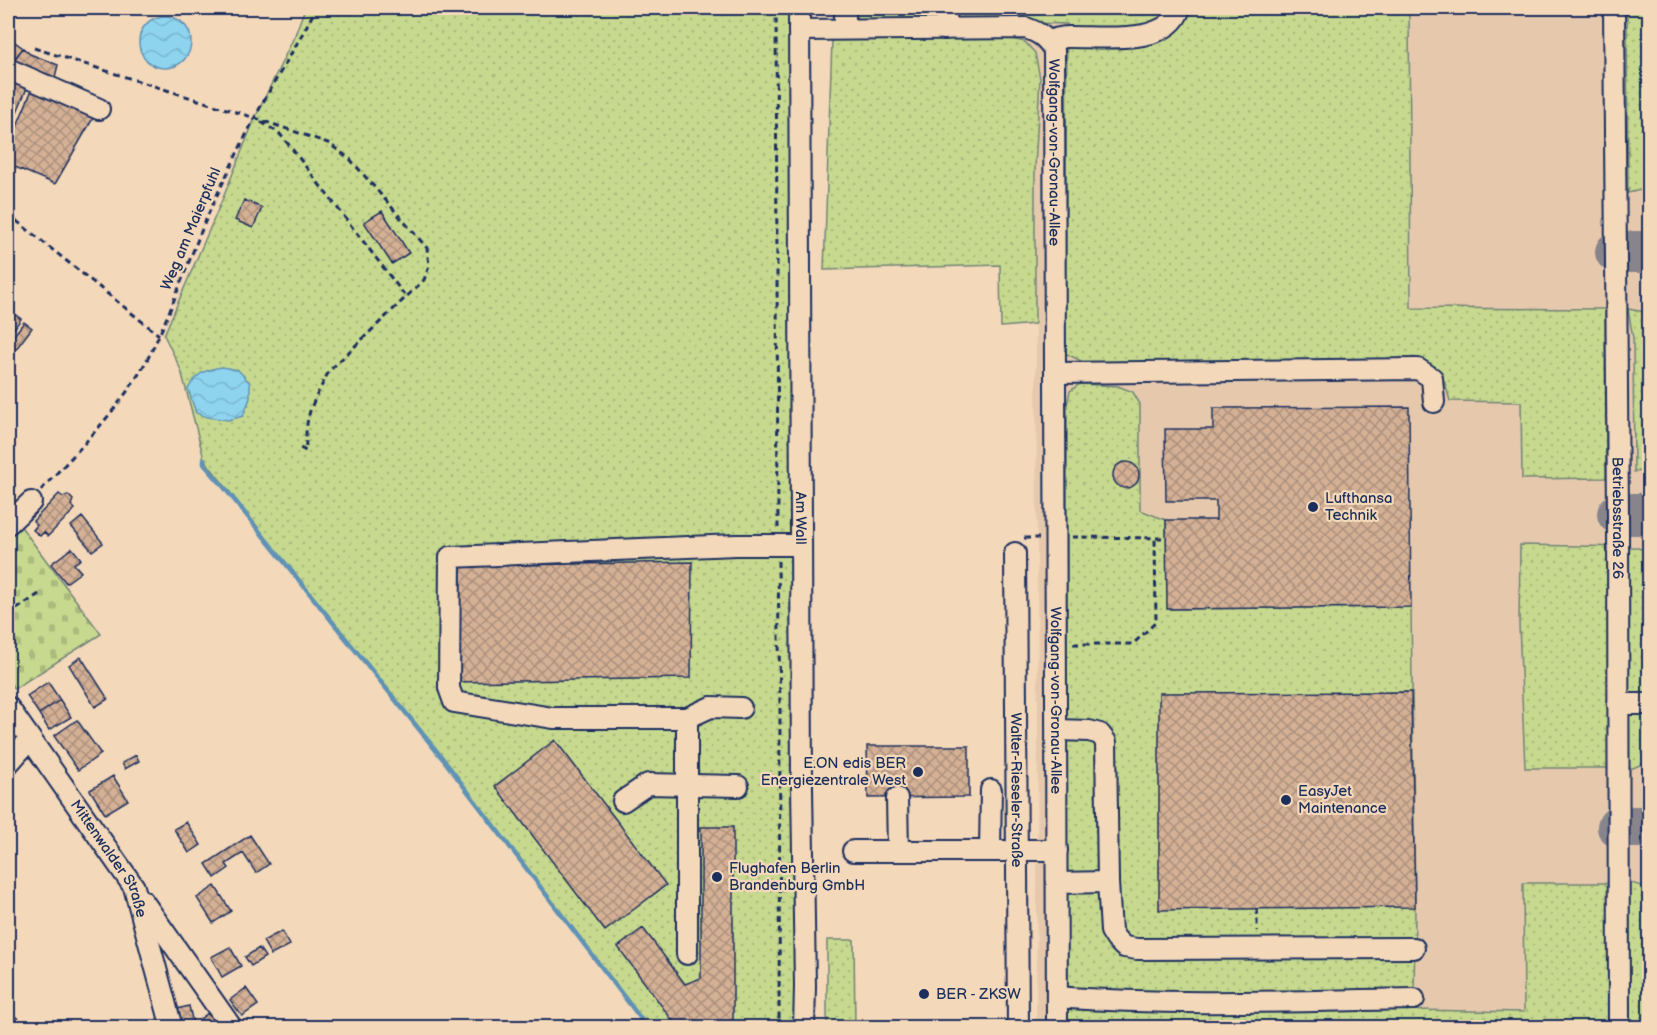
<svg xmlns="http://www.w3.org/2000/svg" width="1657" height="1035" font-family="'Balsamiq Sans',sans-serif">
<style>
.built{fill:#e6c9ad}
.grass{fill:url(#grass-dots);stroke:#718476;stroke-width:1.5}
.cemetery{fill:url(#cemetery-stones);stroke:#718476;stroke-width:1.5}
.water{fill:url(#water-waves);stroke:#6092b5;stroke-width:1.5}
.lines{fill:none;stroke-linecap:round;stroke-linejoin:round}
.stream{stroke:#6092b5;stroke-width:4.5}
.taxiway{stroke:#87848c;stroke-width:42}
.building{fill:url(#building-cross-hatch);stroke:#1b2f5e;stroke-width:1.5}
.minor-casing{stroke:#1b2f5e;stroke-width:24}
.path{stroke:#1b2f5e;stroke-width:3;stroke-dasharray:6 4.5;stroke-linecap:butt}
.minor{stroke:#f3d8ba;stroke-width:20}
.poi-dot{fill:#1b2f5e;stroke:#f3d8ba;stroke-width:2}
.labels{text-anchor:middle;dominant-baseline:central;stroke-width:4.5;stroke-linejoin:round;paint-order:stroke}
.street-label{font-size:15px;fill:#1b2f5e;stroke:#f3d8ba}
.poi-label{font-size:15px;fill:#1b2f5e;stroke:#f3d8ba;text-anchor:start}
</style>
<defs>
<pattern id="grass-dots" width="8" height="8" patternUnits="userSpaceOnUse" patternTransform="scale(1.5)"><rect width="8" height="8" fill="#c7d98e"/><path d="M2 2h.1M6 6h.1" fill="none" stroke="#aabb7d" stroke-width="1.8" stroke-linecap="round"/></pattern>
<pattern id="cemetery-stones" width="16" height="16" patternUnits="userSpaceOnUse" patternTransform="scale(1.5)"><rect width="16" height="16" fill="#c7d98e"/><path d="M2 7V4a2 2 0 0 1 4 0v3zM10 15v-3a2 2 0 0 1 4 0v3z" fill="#aabb7d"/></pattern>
<pattern id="water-waves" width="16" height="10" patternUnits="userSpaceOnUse" patternTransform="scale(1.5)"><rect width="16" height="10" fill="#8ed4ef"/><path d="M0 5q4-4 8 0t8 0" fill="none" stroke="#7ab6cf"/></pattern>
<pattern id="building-cross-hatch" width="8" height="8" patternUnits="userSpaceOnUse" patternTransform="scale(1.5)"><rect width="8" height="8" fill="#d4b095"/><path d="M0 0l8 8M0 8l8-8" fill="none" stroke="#ab907d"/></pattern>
</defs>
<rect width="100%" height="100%" fill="#f3d8ba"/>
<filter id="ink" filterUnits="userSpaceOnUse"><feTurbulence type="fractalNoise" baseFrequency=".0167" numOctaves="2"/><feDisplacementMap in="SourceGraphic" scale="12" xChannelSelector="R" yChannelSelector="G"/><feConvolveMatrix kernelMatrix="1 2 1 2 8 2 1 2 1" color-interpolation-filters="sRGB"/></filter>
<g filter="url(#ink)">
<path class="built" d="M832,8h817v1019h-613l2,-289 -3,-570 -19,-109 -184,-1z"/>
<path class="grass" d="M305,8h487l2,1019h-165l12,-8 -198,-260 -175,-218 -64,-82 -23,-89 -17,-35 59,-137 32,-80 40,-83z
M853,8h75l-2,8 -7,8 -59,-4 -6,-7z
M961,8h448l2,300 194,1 1,169 -84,1 -1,-77 -71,-1c-8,-29 -7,-31 -35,-42l-328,5 -22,-11 2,-329 -102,-3z
M1627,8h23l-1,180 -21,5z
M1007,38l18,4 10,11 5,25 -5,90v156l-34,3 -1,-62 -176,5 8,-230z
M1628,309l22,4 -1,157 -15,2 -1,-134z
M1080,384l38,2 15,6 7,12v106l26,10 2,89 243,-2 4,300 -1,103 110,2 -1,-129h108l18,5 1,139 -584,1 1,-623 3,-14z
M1520,545l114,2 15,4v210l-16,7h-108l-6,-144z
M827,940h27l1,87h-28z"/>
<path class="cemetery" d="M19,524l82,110 -87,55 -6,-10v-145z"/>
<path class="water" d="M139 42a26 26 0 1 1 52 0a26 26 0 1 1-52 0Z
M222,367l16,3 12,13v15l-7,18 -15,4 -21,-3 -11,-4 -8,-24c9,-16 16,-19 34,-22z"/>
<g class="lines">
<path class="stream" d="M204,459v5l19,22 220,273 198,260"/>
<path class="taxiway" d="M1616,252h34
M1618,514h32
M1618,827h32"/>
</g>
<path class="building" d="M8,37l15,11 -14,19 -1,-2z
M23,48l7,6 28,11 -3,12 -43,-15z
M8,73l21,10 -21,51z
M33,87l63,26 -41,71 -47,-20v-16z
M244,200l18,8 -9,20 -18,-8z
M382,211l27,42 -17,11 -28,-42z
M13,313l8,6 -13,18v-17z
M24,322l8,6 -16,21 -8,-6z
M1409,407l2,200 -244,2 -1,-89h50v-19h-50l-1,-72h48v-21z
M1113 475a13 13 0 1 1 26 0a13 13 0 1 1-26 0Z
M59,494l4,3 5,-2 5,5 -2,5 4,4 -27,27 -4,-4 -4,4 -7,-6 4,-5 -4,-4z
M82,517l21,26 -11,8 -21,-25z
M72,548l9,11 -7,5 7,8 -15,11 -15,-19z
M692,562l-1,116 -234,4 4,-116z
M81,657l27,42 -13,8 -26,-42z
M48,682l12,18 -21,14 -12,-18z
M1411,692l4,215 -256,3v-217z
M60,700l11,17 -22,13 -10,-16z
M77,720l24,34 -23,16 -24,-34z
M555,740l111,145 -61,46 -110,-145z
M867,746h102v51l-101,1z
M136,755l3,6 -14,8 -3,-6z
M113,776l15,24 -23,14 -15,-24z
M186,822l15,23 -12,8 -15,-24z
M701,827h32v196l-1,5h-54l-60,-81 25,-19 42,56 16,-6z
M250,835l19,29 -13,9 -13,-20 -17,11 3,4 -14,10 -9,-14z
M215,886l16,25 -18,12 -16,-25z
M282,931l8,14 -19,10 -8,-14z
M230,947l11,19 -19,11 -11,-20z
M259,948l6,9 -14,9 -6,-9z
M246,988l12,17 -16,11 -12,-16z
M189,1006l5,22h-13l-4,-19z
M208,1013l10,15h-12l-6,-9z"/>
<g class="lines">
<g class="minor-casing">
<g id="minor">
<path id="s1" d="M799,8l3,779 3,199 -1,42"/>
<path d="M845,8v21"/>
<path id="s2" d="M1614,8l4,506 1,514"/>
<path d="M945,29l2,-21"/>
<path id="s3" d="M799,30l227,-2c14,5 21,10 28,22l3,978"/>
<path d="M1048,41c7,-2 13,-4 19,-4 32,-1 101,10 113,-29"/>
<path d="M8,69l91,40"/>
<path d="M1055,373l363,-4 14,9 2,24"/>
<path d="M8,524l23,-22"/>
<path id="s4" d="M1015,553l3,475"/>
<path d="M1618,704h32"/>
<path id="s5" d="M8,707l126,180 38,141"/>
<path d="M741,708l-30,-1 -24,11h-134l-99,-16 -5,-14 1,-131 286,-12h65"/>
<path d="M687,718v236"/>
<path d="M1057,730l32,1 11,3 6,8 2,140 3,49 5,8 8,8 13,2 277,-1"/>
<path d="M8,764l22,-25"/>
<path d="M897,798l1,53"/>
<path d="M623,801l25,-17 90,2"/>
<path d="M990,850l1,-60"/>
<path d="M1016,850h41"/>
<path d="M853,851h152"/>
<path d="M1057,883l51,-1"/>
<path d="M142,900l90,128"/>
<path d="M1057,997c119,9 238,4 357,2"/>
<path d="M8,1025l4,3"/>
</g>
</g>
<path class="path" d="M776,8l2,520
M34,48l221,70 73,25 22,16 77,89 2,18 -5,14 -94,90c-4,6 -6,11 -9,17 -13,24 -16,36 -15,64l-8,-4
M261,122l18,11 10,12 117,152
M8,214l151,121
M41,490c38,-41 79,-81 106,-130 28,-54 45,-113 71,-167 12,-25 24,-50 36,-74 20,-38 43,-73 62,-111
M1072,537l95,1
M1024,538h15
M778,561l2,149 -1,318
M8,615l34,-23
M1073,644h60l23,-22 -1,-84
M1257,909v22"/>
<use href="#minor" class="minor"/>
</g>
</g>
<g class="poi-dot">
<circle cx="1313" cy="507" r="6"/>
<circle cx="918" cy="772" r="6"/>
<circle cx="1286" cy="800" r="6"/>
<circle cx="717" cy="877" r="6"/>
<circle cx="924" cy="994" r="6"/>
</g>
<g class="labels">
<g class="street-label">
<text stroke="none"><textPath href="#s3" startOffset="366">Wolfgang-von-Gronau-Allee</textPath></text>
<text transform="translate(191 229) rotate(-67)">Weg am Maierpfuhl</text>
<text stroke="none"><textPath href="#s2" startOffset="510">Betriebsstraße 26</textPath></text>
<text stroke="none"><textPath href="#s1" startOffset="510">Am Wall</textPath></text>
<text stroke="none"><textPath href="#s3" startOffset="914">Wolfgang-von-Gronau-Allee</textPath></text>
<text stroke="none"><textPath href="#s4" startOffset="237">Walter-Rieseler-Straße</textPath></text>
<text stroke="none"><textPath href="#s5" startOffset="183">Mittenwalder Straße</textPath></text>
</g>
<g class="poi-label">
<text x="1325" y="498">Lufthansa<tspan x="1325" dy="17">Technik</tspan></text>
<text x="906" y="763" text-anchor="end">E.ON edis BER<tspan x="906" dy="17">Energiezentrale West</tspan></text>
<text x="1298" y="791">EasyJet<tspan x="1298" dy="17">Maintenance</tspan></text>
<text x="729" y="868">Flughafen Berlin<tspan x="729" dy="17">Brandenburg GmbH</tspan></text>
<text x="936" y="994">BER - ZKSW</text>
</g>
</g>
<rect width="1657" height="1035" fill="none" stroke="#f3d8ba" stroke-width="30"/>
<rect x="15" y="15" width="1627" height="1005" fill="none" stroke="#1b2f5e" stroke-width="2" filter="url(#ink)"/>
</svg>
